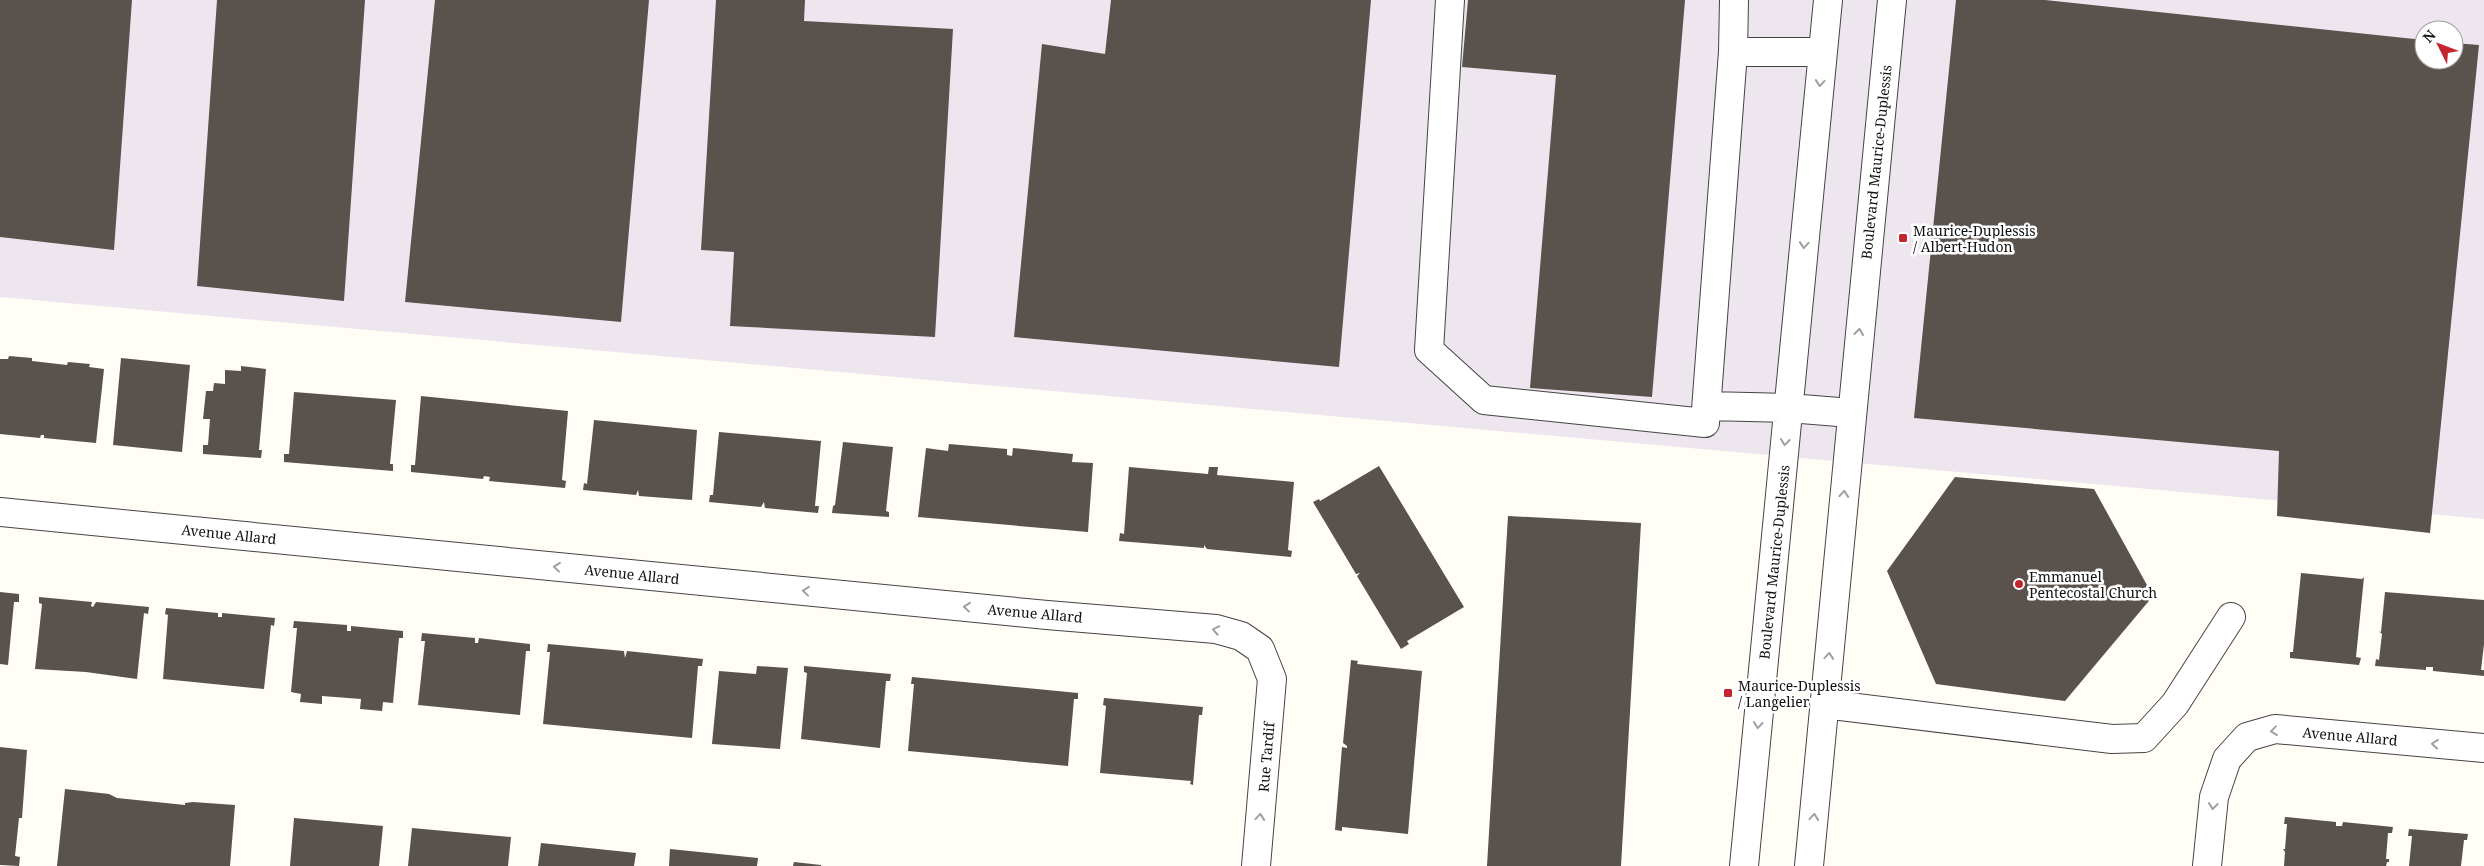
<svg xmlns="http://www.w3.org/2000/svg" width="2484" height="866" font-family="'Noto Serif',serif">
<style>
.industrial{fill:#eee6ef;fill-rule:evenodd}
.building{fill:#5a524d}
.lines{fill:none;stroke-linecap:round;stroke-linejoin:round}
.minor-casing{stroke:#444;stroke-width:30}
.minor{stroke:#fff;stroke-width:28}
.oneway{stroke:#a0a0a0}
.poi-dot{fill:#c4262e;stroke:#fff;stroke-width:2}
.labels{text-anchor:middle;dominant-baseline:central;stroke-width:5;stroke-linejoin:round;paint-order:stroke}
.street-label{font-size:14px;fill:#111;stroke:#fff}
.poi-label{font-size:14px;fill:#111;stroke:#fff;text-anchor:start}
</style>
<rect width="100%" height="100%" fill="#fffdf5"/>
<path class="industrial" d="M0,0h2484v519l-2484,-222zM2424,30h30v30h-30z"/>
<path class="building" d="M0,0h132l-18,250 -114,-13z
M217,0h148l-21,301 -147,-15z
M435,0h214l-28,322 -216,-20z
M716,0h89l-1,21 149,8 -18,308 -205,-11 4,-74 -33,-2z
M1111,0h260l-32,367 -325,-30 28,-293 63,10z
M1468,0h217l-33,397 -122,-9 26,-313 -94,-8z
M1956,0h89l379,40v20h30v-17l25,2 -49,488 -153,-17 2,-65 -365,-33z
M9,356l23,2v3l35,4 1,-3 22,2 -1,3 15,2 -8,74 -52,-5v-3h-3l-1,3 -40,-4v-75h8z
M121,358l69,7 -8,87 -69,-7z
M241,366l25,3 -7,81h3l-1,8 -58,-4v-9h5l2,-26h-7l3,-28h7l1,-8 11,1v-14l16,1z
M294,392l102,8 -6,64h3v7l-109,-9v-8h5z
M421,396l147,15 -6,69 4,1 -1,7 -76,-7 1,-4 -6,-1 -1,3 -72,-7v-7h4z
M594,420l103,10 -5,70 -53,-4 -1,-6 -2,5 -53,-5 1,-7 3,1z
M719,432l102,9 -6,65h4l-1,7 -53,-5 -1,-6 -3,5 -52,-5 1,-7h3z
M843,442l50,5 -7,64 3,1v5l-57,-4 1,-7 2,-1z
M949,444l58,5v6l5,1 1,-8 60,6 -1,8 21,1 -5,69 -170,-15 8,-69 22,3z
M1379,466l85,141 -57,34 2,3 -8,5 -44,-73 3,-3 -4,1 -43,-72 6,-3 1,2z
M1129,467l79,7 1,-7h9l-1,8 77,7 -6,68 4,1 -1,6 -84,-8 -3,-4v3l-85,-7 1,-8 4,1z
M1955,477l139,12 59,107 -88,105 -129,-17 -49,-113z
M1508,516l133,7 -20,343h-134z
M2301,573l61,6 2,-2 -8,80 5,1 -2,7 -69,-7v-6h3z
M0,592l19,2v8h-5l-6,63 -8,-1z
M2385,592l99,8v44l-3,26h3v6l-51,-5v-4h-7v3l-51,-4 1,-7 3,1 3,-26 -3,-3 2,1z
M39,597l53,5 -1,4 2,1 3,-5 53,5 -1,7 -4,-1 -7,66 -51,-7 -51,-3 7,-65 -3,-1z
M166,608l52,5v4h4v-4l53,5 -1,8 -3,-1 -7,64 -101,-10 5,-64 -3,-1z
M294,621l53,4v6h4v-5l52,5v7h-4l-6,65 -10,-1 -1,9 -22,-2 1,-10 -39,-3v8l-22,-2 1,-8 -10,-2 6,-64h-4z
M422,633l53,5v5h3l1,-5 51,6v7h-4l-6,64 -102,-10 7,-64h-4z
M548,644l76,7 1,7 2,-7 76,8 -1,7h-4l-6,72 -149,-14 7,-72h-3z
M1351,660l7,1 -1,3 65,7 -14,163 -66,-7v4l-7,-1 7,-83 5,1v-2l-4,-3z
M757,666l31,2 -8,81 -68,-5 7,-73 37,3z
M804,666l87,8 -1,7h-4l-6,67 -79,-9 6,-66 -3,-1z
M912,677l166,16v6h-4l-6,67 -160,-15 6,-67h-3z
M1104,698l99,9 -1,8h-3l-6,70 -3,-1 1,-3 -91,-8 6,-67 -3,-1z
M0,747l27,3 -5,68h-3l-4,38 5,1 -1,9 -19,-1z
M65,789l44,5 8,4 68,7v-2l8,-1 42,3 -5,61h-173z
M2285,817l51,5v4h6l1,-4 50,5 -1,6h-4l-2,26h3v3h-2l-1,4h-102l1,-14 -2,-3h2l2,-25h-3z
M294,818l89,8 -4,40h-89z
M412,828l99,9 -3,29h-100z
M2409,829l59,5 -1,6h-3l-3,26h-52l3,-30h-4z
M541,843l95,10 -2,13h-96z
M670,849l88,9 -1,8h-88z
M794,862l27,3v1h-28z"/>
<g class="lines">
<g class="minor-casing">
<path id="minor" d="M1450,0l-21,350 55,50 221,23 28,-371h89
M1733,52l1,-52
M1707,406l82,2 62,5
M0,512l1047,103 169,14 25,7 19,13 12,30 -16,187
M1824,704l288,35 32,-1 31,-34 56,-87
M1744,866l84,-866
M1809,866l83,-866
M2207,866l7,-69 13,-38 20,-22 28,-8 209,19"/>
</g>
<use href="#minor" class="minor"/>
</g>
<defs><path id="oneway-chevron" d="M-2-3.5L2.5 0L-2 3.5" fill="none" stroke-width="1.6" stroke-linecap="round" stroke-linejoin="round" transform="scale(1.25)"/></defs>
<g class="oneway">
<use href="#oneway-chevron" transform="translate(1820 83) rotate(95)"/>
<use href="#oneway-chevron" transform="translate(1804 245) rotate(95)"/>
<use href="#oneway-chevron" transform="translate(1859 332) rotate(-84)"/>
<use href="#oneway-chevron" transform="translate(1785 442) rotate(96)"/>
<use href="#oneway-chevron" transform="translate(1844 494) rotate(-85)"/>
<use href="#oneway-chevron" transform="translate(557 567) rotate(-174)"/>
<use href="#oneway-chevron" transform="translate(806 591) rotate(-174)"/>
<use href="#oneway-chevron" transform="translate(967 607) rotate(-174)"/>
<use href="#oneway-chevron" transform="translate(1216 630) rotate(-169)"/>
<use href="#oneway-chevron" transform="translate(1829 656) rotate(-85)"/>
<use href="#oneway-chevron" transform="translate(1758 725) rotate(96)"/>
<use href="#oneway-chevron" transform="translate(2274 731) rotate(173)"/>
<use href="#oneway-chevron" transform="translate(2435 744) rotate(-175)"/>
<use href="#oneway-chevron" transform="translate(2213 806) rotate(96)"/>
<use href="#oneway-chevron" transform="translate(1260 817) rotate(-85)"/>
<use href="#oneway-chevron" transform="translate(1814 817) rotate(-85)"/>
</g>
<g class="poi-dot">
<rect x="1898" y="233" width="10" height="10" rx="2.5"/>
<circle cx="2019" cy="584" r="5"/>
<rect x="1723" y="688" width="10" height="10" rx="2.5"/>
</g>
<g class="labels">
<g class="street-label">
<text transform="translate(1876 162) rotate(-84)">Boulevard Maurice-Duplessis</text>
<text transform="translate(229 534) rotate(6)">Avenue Allard</text>
<text transform="translate(1774 562) rotate(-84)">Boulevard Maurice-Duplessis</text>
<text transform="translate(632 574) rotate(6)">Avenue Allard</text>
<text transform="translate(1035 613) rotate(5)">Avenue Allard</text>
<text transform="translate(2350 736) rotate(5)">Avenue Allard</text>
<text transform="translate(1266 757) rotate(-85)">Rue Tardif</text>
</g>
<g class="poi-label">
<text x="1913" y="230">Maurice-Duplessis<tspan x="1913" dy="16">/ Albert-Hudon</tspan></text>
<text x="2029" y="576">Emmanuel<tspan x="2029" dy="16">Pentecostal Church</tspan></text>
<text x="1738" y="685">Maurice-Duplessis<tspan x="1738" dy="16">/ Langelier</tspan></text>
</g>
</g>
<g transform="translate(2439 45) rotate(312)"><circle r="24" fill="#ffffff" stroke="#a0a0a0"/>
<path d="M0-4L9 19L0 12L-9 19Z" fill="#c4262e"/>
<text y="-8" font-size="14" font-weight="bold" text-anchor="middle" fill="#111111">N</text>
</g>
</svg>
